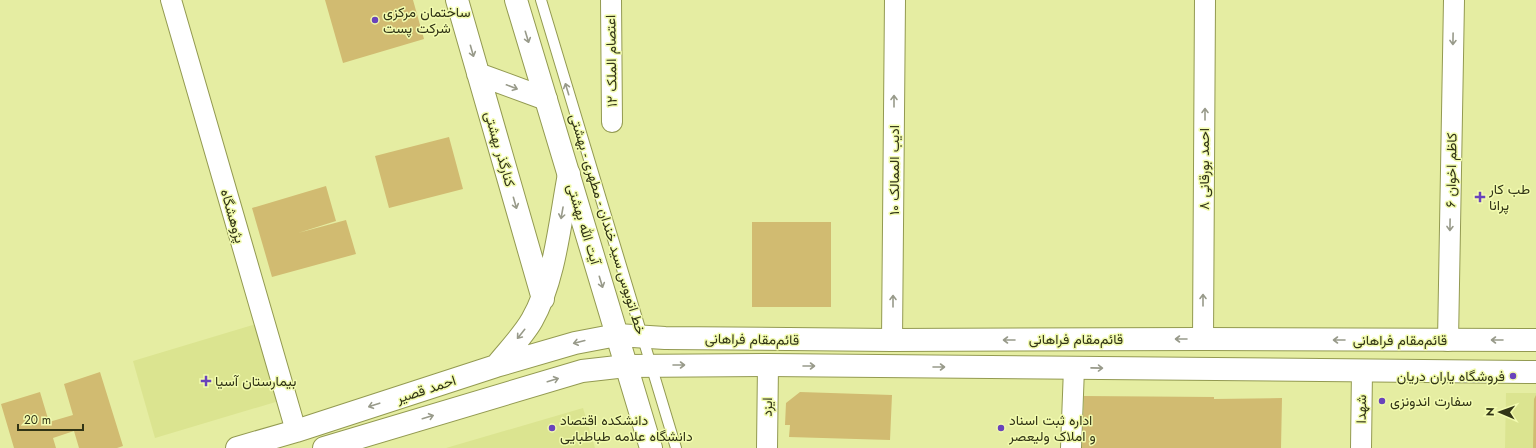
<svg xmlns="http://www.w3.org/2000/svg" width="1536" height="448" font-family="Jost,Vazirmatn,sans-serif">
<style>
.built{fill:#dbe490}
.building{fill:#d1bb71}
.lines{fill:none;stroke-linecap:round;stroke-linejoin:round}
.lane-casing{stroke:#939a51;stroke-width:12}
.street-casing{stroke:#939a51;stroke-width:22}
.secondary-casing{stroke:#939a51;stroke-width:24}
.primary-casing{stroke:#939a51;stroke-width:24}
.lane{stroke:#fff;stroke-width:10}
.street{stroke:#fff;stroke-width:20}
.secondary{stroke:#fff;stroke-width:22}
.primary{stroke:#fff;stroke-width:22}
.oneway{stroke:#989a8a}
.poi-dot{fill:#6943bb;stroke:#f2fbaf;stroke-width:1.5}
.labels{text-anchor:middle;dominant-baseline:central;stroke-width:3;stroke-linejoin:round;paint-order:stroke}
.poi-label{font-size:14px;fill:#313416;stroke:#f2fbaf;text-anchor:start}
.street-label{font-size:14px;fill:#313416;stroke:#f2fbaf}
</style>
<rect width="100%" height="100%" fill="#e5eda2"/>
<path class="built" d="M256,324l23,77 -124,37 -22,-77z
M1506,393h30v55h-31z
M583,408l12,40h-149z"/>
<path class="building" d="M325,0h88l11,39 -81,24z
M449,137l14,52 -74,19 -14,-52z
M326,186l10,35 -38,12 48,-13 10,34 -84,23 -20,-69z
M752,222h79v85h-79z
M100,372l23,74 -6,2h-38l-5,-17 -21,7 3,10h-42l-13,-44 39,-12 9,30 24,-7 -9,-31z
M800,392l92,3 -2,45 -101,-3 1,-12h-5l1,-22z
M1536,395v53h-3l1,-49z
M1084,396l130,1v2l68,-1 -1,50h-199z"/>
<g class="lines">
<g class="lane-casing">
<path id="lane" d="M541,0l135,448"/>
</g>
<g class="street-casing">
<path id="street" d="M171,0l125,431
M611,0l1,122
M1203,339l2,-339
M892,340l3,-340
M1448,341l6,-341
M767,448l1,-83
M1071,448l3,-80
M1361,448l1,-78"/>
</g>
<g class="secondary-casing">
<path id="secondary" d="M457,0l86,299
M478,74l68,25
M496,366c11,-14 27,-30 36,-46 23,-40 28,-99 37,-146
M237,448l59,-17 200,-65 79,-23 42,-8 48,3 227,2 311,-1 333,1
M324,448l258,-77 44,-5 142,-1 768,7"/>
</g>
<g class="primary-casing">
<path id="primary" d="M516,0l135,448"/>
</g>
<use href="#lane" class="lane"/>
<use href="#street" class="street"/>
<use href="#secondary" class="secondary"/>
<use href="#primary" class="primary"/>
</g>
<defs><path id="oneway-shaft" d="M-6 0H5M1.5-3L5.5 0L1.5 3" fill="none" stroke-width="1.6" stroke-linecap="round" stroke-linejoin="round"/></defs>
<g class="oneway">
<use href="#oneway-shaft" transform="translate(527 37) rotate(73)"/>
<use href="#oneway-shaft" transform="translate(1453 39) rotate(91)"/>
<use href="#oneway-shaft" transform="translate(472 51) rotate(74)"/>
<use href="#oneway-shaft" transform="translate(512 87) rotate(21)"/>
<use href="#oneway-shaft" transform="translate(567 89) rotate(-107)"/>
<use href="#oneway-shaft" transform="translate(894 101) rotate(-90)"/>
<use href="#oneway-shaft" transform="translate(1205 114) rotate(-90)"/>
<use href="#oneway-shaft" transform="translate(515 203) rotate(74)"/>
<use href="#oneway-shaft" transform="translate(562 213) rotate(100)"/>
<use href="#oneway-shaft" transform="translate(1450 225) rotate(91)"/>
<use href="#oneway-shaft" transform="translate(601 282) rotate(73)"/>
<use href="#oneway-shaft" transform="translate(1203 300) rotate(-90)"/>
<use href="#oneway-shaft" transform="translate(893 301) rotate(-90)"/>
<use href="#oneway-shaft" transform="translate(521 334) rotate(129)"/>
<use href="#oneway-shaft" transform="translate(1181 339) rotate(180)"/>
<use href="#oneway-shaft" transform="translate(1009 340) rotate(180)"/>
<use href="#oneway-shaft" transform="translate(1339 340) rotate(-180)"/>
<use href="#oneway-shaft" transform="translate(1497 340) rotate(180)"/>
<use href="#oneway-shaft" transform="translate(579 342) rotate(166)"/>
<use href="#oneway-shaft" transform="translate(679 365)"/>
<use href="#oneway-shaft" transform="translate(809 366)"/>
<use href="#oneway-shaft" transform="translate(939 367)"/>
<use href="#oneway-shaft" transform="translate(1097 368) rotate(1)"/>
<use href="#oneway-shaft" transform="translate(553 380) rotate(-17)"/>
<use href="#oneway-shaft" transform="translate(374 405) rotate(162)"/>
<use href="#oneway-shaft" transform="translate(428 417) rotate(-17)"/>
</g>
<g class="poi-dot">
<circle cx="375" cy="20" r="4"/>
<path d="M1478 191h4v4h4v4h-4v4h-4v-4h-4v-4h4z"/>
<circle cx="1513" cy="376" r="4"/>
<path d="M204 375h4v4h4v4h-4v4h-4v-4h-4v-4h4z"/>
<circle cx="1382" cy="401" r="4"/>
<circle cx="552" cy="428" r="4"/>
<circle cx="1001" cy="428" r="4"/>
</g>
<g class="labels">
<g class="poi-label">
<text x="383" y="12">ساختمان مرکزی<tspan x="383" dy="16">شرکت پست</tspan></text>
<text x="1489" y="189">طب کار<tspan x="1489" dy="16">پرانا</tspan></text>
<text x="1505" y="376" text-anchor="end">فروشگاه یاران دریان</text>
<text x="215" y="381">بیمارستان آسیا</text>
<text x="1390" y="401">سفارت اندونزی</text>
<text x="560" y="420">دانشکده اقتصاد<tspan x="560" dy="16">دانشگاه علامه طباطبایی</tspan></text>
<text x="1009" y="420">اداره ثبت اسناد<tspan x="1009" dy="16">و املاک ولیعصر</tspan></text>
</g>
<g class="street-label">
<text transform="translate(611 61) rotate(-91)">اعتصام الملک ۱۲</text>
<text transform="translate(500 149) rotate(74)">کنارگذر بهشتی</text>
<text transform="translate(1204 169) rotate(-90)">احمد بورقانی ۸</text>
<text transform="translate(894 170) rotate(-90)">ادیب الممالک ۱۰</text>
<text transform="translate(1451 170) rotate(-89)">کاظم اخوان ۶</text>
<text transform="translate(233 216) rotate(74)">پژوهشگاه</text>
<text transform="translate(584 224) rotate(73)">آیت الله بهشتی</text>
<text transform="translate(608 224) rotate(73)">خط اتوبوس سید خندان - مطهری - بهشتی</text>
<text transform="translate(752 339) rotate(1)">قائم‌مقام فراهانی</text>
<text x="1076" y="339">قائم‌مقام فراهانی</text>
<text x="1400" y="340">قائم‌مقام فراهانی</text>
<text transform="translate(426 389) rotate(-18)">احمد قصیر</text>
<text transform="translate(767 407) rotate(-89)">ایزد</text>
<text transform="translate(1361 409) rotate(-89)">شهدا</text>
</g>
</g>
<g transform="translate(1500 412) rotate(272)" stroke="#f2fbaf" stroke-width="3" paint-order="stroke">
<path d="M0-3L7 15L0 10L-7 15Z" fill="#313416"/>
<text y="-6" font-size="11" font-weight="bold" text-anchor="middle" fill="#313416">N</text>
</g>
<path d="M18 424v6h65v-6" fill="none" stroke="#313416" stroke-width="2"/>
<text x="24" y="424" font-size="12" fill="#313416" stroke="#f2fbaf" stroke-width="3" paint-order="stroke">20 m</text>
</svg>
